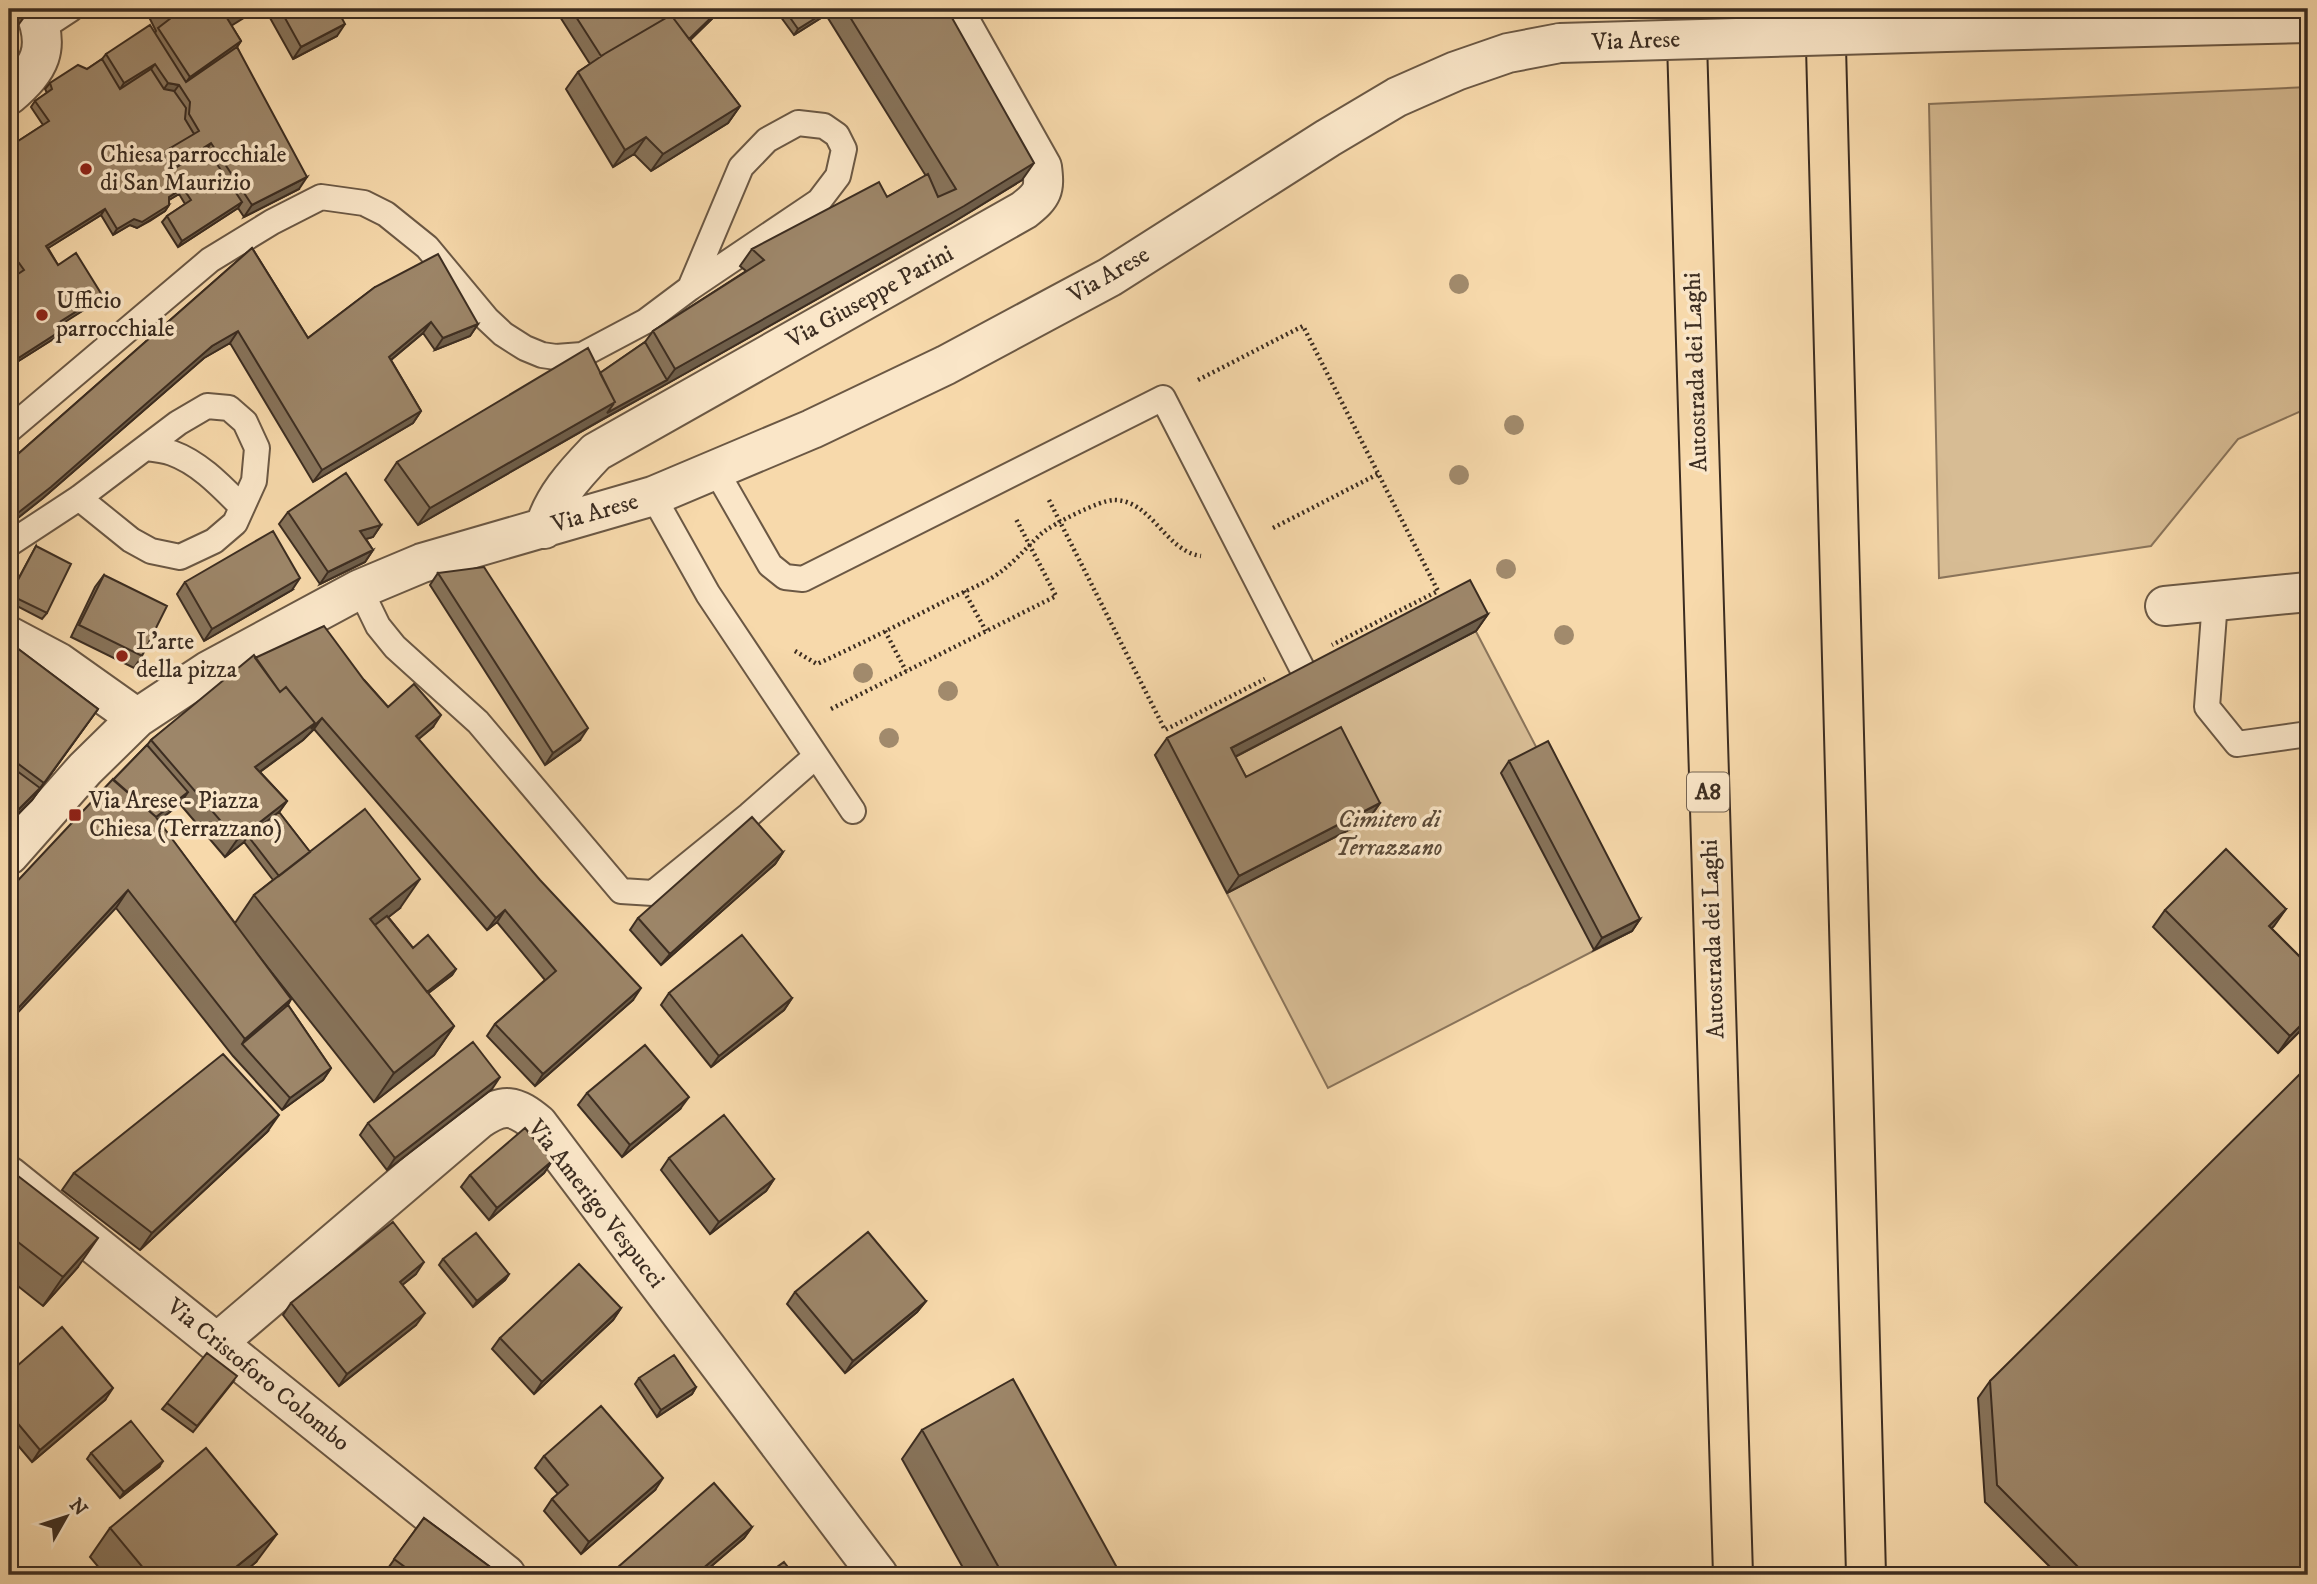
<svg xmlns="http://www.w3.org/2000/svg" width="2317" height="1584" font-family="'IM FELL DW Pica',serif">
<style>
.green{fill:#d7bc94;stroke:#8a745a;stroke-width:2}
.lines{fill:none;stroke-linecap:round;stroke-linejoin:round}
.lane-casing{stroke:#6b5844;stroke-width:28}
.street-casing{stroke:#6b5844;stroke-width:42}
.highway-casing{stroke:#3c2d21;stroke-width:42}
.path{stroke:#3c2d21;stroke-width:4.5;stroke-dasharray:2 3.5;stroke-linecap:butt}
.lane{stroke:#fae6c8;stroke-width:24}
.street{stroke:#fae6c8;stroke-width:38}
.highway{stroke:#f7d9ab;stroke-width:38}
.street-bridge-casing{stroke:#6b5844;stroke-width:42;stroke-linecap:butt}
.street-bridge{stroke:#fae6c8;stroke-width:38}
.tree{fill:#a18a6c}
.wall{fill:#87735a;stroke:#3c2d21;stroke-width:2;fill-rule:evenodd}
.shaded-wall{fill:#6e5e4a;stroke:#3c2d21;stroke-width:2}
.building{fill:#9d8669;stroke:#3c2d21;stroke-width:2}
.poi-dot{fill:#8f2418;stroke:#fae6c8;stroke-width:2.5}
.labels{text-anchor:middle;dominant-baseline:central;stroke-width:7;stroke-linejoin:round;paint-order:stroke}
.shield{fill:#fae6c8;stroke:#756453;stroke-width:2}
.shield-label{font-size:23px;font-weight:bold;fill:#3c2d21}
.street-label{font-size:24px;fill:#3c2d21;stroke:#fae6c8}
.poi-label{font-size:24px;fill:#3c2d21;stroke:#fae6c8;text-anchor:start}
.park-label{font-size:24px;font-style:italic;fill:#5b4a38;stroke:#fae6c8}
</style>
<rect width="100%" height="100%" fill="#f7d9ab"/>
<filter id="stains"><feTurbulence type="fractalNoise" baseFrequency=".00286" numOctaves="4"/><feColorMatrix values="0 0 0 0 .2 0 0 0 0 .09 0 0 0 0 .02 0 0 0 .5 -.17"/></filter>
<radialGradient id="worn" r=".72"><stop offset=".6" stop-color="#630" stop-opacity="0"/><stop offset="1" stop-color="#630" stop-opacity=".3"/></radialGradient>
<path class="green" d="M2308,87v321l-70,31 -87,107 -212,32 -10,-474z
M1458,597l174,334 -304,157 -173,-333z"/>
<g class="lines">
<g class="lane-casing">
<path id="lane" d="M42,28l29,-19
M9,430l201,-170 62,-38 49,-25 43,6 22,11 41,33 60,72 16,15 22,14 17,7 14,2 26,-2 64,-34 44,-33 129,-87 19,-25 6,-27 -7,-14 -13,-9 -26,-3 -31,17 -26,27 -51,121
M145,448c9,1 19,2 27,5 28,10 50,34 70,54
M715,469l55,96 15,12 18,2 360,-181 143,278
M653,496l55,98 145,217
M9,544l70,-46 99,-75 29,-17 22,2 16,14 12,26 -3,33 -19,42 -21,18 -34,16 -29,-6 -20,-11 -52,-42
M360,589l18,37 17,21 83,75 143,169 32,2 96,-78 66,-58
M2215,601l-8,106 30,37 71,-10"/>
</g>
<g class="street-casing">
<path id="street" d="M1982,31l326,-8
M9,95c31,-27 42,-46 25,-86
M544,529c9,-31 30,-54 52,-77l428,-242c19,-15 21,-20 18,-43l-89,-158
M2165,606l143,-14
M9,636l49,26 79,56
M9,855l76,-86 52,-51 71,-47 152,-82 62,-26 231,-67 159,-67 134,-64 164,-88 218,-139 69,-41 59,-26 52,-18 52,-10
M9,1176l497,399
M218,1342l260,-222c26,-18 37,-15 60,4l340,451"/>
</g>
<g class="highway-casing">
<path id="highway" d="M1686,9l47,1566
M1825,9l41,1566"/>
</g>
<path class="path" d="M1198,380l105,-54 135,265 -106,54
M1049,500l116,230 100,-51
M1273,528l105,-54
M964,591l22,40
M885,631l21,40
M795,651l22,13c44,-20 87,-42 130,-64 18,-9 40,-17 56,-30 14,-11 26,-25 39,-37 11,-9 58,-33 72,-33 38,0 51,51 87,56
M831,709l225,-113 -41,-79"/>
<use href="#lane" class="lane"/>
<use href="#street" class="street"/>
<use href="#highway" class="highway"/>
<g class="street-bridge-casing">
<path id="street-bridge" d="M1560,43l422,-12"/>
</g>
<use href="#street-bridge" class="street-bridge"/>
</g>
<g class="tree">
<circle cx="1459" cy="284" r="10"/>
<circle cx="1514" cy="425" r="10"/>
<circle cx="1459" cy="475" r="10"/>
<circle cx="1506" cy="569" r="10"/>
<circle cx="1564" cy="635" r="10"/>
<circle cx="863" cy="673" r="10"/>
<circle cx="948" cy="691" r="10"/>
<circle cx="889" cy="738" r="10"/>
</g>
<path class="wall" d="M145,9h113l-27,16 10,16 -4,6 62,142 -55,28 -6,-9 -60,39 -16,-25 5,-6 18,-12 -6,-10 -10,6v5l-4,6 -15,10 -13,7 -7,-3 -17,10 -12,-20 -53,33 10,17 40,36 -39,24 3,5 -4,6 -49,31v-87l9,-6 -3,-5 -5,2 -1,-1v-123l34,-22 -12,-18 4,-6 12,-8 -2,-4 5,-6 37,-14 15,-10 4,-5 49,-21 1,-2z
M265,9h72v27l-44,23z
M555,9h167l-32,31 50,66 -12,17 -77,48 -17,-17 -21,13 -47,-78 12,-17 12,-8z
M775,9h172l75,171 -70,43 -289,163 -60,33 -185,106 -33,-45 12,-18 203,-89 45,-31 8,-11 93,-60 -6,-5 12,-17 135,-52 39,-21 -100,-161 -32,20z
M252,248l56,90 67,-51 103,37 -8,12 -35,14 -12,-17 -32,27 30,51 -8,12 -100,59 -83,-139 -26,15 -161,140 -34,27v-63z
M288,512l93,13 -8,12 -7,2 7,11 -8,12 -45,22 -41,-60z
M36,546l11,67 -5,6 -33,-17v-6z
M438,573l142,167 -35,25 -115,-180z
M104,575l38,81 -8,12 -63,-31 24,-50z
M185,582l107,8 -88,51 -27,-47z
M1488,614l-12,17 -241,126 11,20 134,26 -12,17 -141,73 -72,-138 12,-17z
M9,642l89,67 -66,91 -23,23z
M255,658l109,22 24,27 45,20 -15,12 215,261 -98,86 -48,-50 8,-12 50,-44 -48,-58 -10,8 -173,-201 -11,11 -43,32 27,29 -8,11 31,40 90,56 -12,9 25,31 43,21 -4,6 -24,18 26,33 -20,29 -60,47 -116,-147 33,44 -3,6 43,63 -8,12 -41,30 -49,-54 -117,-148 -3,-128 34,-35 4,-5zM180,804l45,53 19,-15 29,38 -19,15 -19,28 -77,-102z
M1509,761l131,158 -8,12 -38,19 -93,-177z
M783,852l-8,12 -114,101 -31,-35 8,-12z
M2286,909l-15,19 37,37v58l-30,30 -125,-126 12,-17z
M669,993l123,5 -8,12 -73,57 -50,-62z
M492,1089l-105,81 -27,-35 8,-12z
M587,1093l93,16 -58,48 -44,-52z
M267,1132l-127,118 -78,-60 12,-17z
M669,1158l105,21 -8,12 -56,43 -49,-64z
M552,1161l-8,12 -55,47 -28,-33 9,-12z
M9,1169l69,98 -35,39 -34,-27z
M443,1259l66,15 -4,6 -32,27 -34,-42z
M416,1274l-14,11 14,40 -77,61 -56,-71 8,-12z
M795,1292l131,9 -9,11 -72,61 -58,-69z
M621,1308l-8,12 -79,74 -42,-45 8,-11z
M9,1373l96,27 -73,62 -23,-27z
M639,1378l57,9 -4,7 -35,23 -22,-33z
M1990,1381l318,194h-250l-73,-73 -7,-104z
M233,1382l-40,50 -31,-23 5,-6z
M922,1430l199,145h-154l-65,-116z
M91,1453l68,14 -39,31 -33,-39z
M544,1456l111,34 -74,64 -37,-43 8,-12 6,-5 -23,-26z
M424,1518l77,57h-109l-6,-4z
M752,1527l-8,11 -43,37h-90l6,-7z
M110,1528l146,34 -15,13h-136l-15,-18z"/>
<path class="shaded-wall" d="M24,9h6l-14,19 -7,6v-14z
M242,9h16l-43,27 12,-18z
M720,9h2l-45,44 4,-6z
M830,9l-3,5 -33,21 4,-6z
M345,24l-8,12 -44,23 8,-12z
M241,41l-12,18 -48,30 9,-12z
M155,64l-9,11 -30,20 8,-12z
M168,83l11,2 -9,12 -10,-2z
M740,106l-12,17 -77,48 12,-17z
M646,137l-12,17 -21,13 12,-17z
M211,143l-8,12 -35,21 8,-11z
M1034,163l-12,17 -70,43 -289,163 -60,33 -185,106 12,-17 185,-106 52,-22 8,-11z
M307,177l-8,12 -55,28 8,-12z
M183,188l-4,6 -15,9 5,-6z
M242,202l-4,6 -60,39 4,-6z
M169,205l-4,6 -28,17 -7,-3 -17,10 4,-6 17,-10z
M105,209l-4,6 -59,37 4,-6z
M19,263l-4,6 -5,2 4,-6z
M102,295l-4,6 -44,28 4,-6z
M431,322l-8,11 -43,36 9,-12z
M478,324l-8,12 -35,14 8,-12z
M62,330l-4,6 -49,31v-3z
M238,331l-8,12 -26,15 -161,140 -34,27v-5l203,-174z
M421,411l-8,12 -100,59 9,-12z
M381,525l-8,12 -21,6 8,-12z
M373,550l-8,12 -45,22 8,-12z
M300,578l-8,12 -88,51 8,-12z
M1488,614l-12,17 -257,134 12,-17z
M98,709l-66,91 -23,23v-4l31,-31z
M441,715l-8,12 -25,21 8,-12z
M322,718l-8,11 -11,11 -60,44 12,-17z
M588,728l-8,12 -35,25 8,-12z
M188,792l-8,12 -37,29 8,-12z
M287,801l-12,17 -27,18 -4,6 -19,15 12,-17z
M1380,803l-12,17 -141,73 12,-17z
M783,852l-8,12 -114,101 9,-11z
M420,879l-20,29 -24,19 -6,-8z
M128,890l-12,18 -107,114v-4z
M2286,909l-12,17 -17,17 12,-17z
M505,910l-8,12 -10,8 9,-12z
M1640,919l-8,12 -38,19 8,-12z
M456,969l-4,6 -30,23 4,-6z
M641,988l-8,12 -98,86 8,-12z
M792,998l-8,12 -73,57 8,-11z
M291,999l-12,17 -37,28 3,-5z
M2308,1018v5l-30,30 12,-17z
M454,1026l-20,29 -60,47 20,-29z
M331,1068l-8,12 -41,30 8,-12z
M500,1077l-8,12 -105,81 8,-12z
M689,1097l-9,12 -58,48 8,-12z
M279,1115l-12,17 -127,118 12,-17z
M552,1161l-8,12 -55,47 8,-12z
M774,1179l-8,12 -56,43 9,-12z
M98,1238l-20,29 -35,39 20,-29z
M424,1262l-8,12 -25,20 9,-12z
M509,1274l-4,6 -32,27 4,-6z
M926,1301l-9,11 -72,61 8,-12z
M621,1308l-8,12 -79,74 8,-12z
M425,1313l-9,12 -77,61 8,-12z
M696,1387l-4,7 -35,23 4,-7z
M113,1388l-8,12 -73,62 8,-12z
M163,1461l-4,6 -39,31 4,-6z
M663,1478l-8,12 -74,64 8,-12z
M752,1527l-8,11 -43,37h-6z
M277,1534l-21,28 -15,13h-15z"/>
<path class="building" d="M9,9h15l-15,11z
M166,9h76l-15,9 14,23 -51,36 -32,-49 13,-10z
M280,9h57l8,15 -44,23z
M571,9h89l6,9 -65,38z
M660,9h60l-31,30 -18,-24 -5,3z
M784,9h46l-32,20z
M845,9h102l87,154 -70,43 -289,163 -22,-38 111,-71 -12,-11 127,-67 8,15 41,-23 10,23 18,-8z
M671,15l69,91 -77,48 -17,-17 -21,13 -47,-78 28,-19z
M150,25l36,57 51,-35 70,130 -55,28 -41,-62 -35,22 -9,-15 32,-19 -10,-17 1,-12 -11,-17 -11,-2 -13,-19 -31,19 -18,-29z
M102,59l18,30 31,-20 13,20 10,2 12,17 -1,11 9,15 -27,16 -4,6 9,14 35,-21 35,53 -60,39 -15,-25 24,-16 -8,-12 -14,9v8l-27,17 -8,-3 -17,10 -12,-20 -59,37 12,19 18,-12 26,42 -44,28 4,7 -53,34v-84l15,-10 -5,-7 -5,2 -5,-8v-110l40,-26 -14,-20 17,-12 -2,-6 28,-18 9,4z
M252,248l56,90 67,-51 63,-33 40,70 -35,14 -12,-16 -42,35 32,54 -99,59 -84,-139 -26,15 -161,141 -42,33v-58z
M645,342l22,38 -60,33 8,-11 -15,-29z
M588,348l27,54 -185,106 -33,-46z
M346,473l35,52 -21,6 13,19 -45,22 -40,-60z
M273,531l27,47 -88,51 -27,-47z
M36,546l35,18 -24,49 -37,-18z
M484,567l104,161 -35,25 -115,-180z
M104,575l63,31 -25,50 -63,-31z
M1470,580l18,34 -257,134 15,29 95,-50 39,76 -141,73 -72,-138z
M324,626l40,54 24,27 26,-23 27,31 -25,21 124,144 101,108 -98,86 -48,-50 61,-53 -51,-61 -9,8 -174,-200 -11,11 4,-6 -29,-36 -6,5 -25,-34z
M9,642l89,67 -54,74 -35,-26z
M254,655l26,37 6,-5 29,36 -60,44 32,34 -50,39 -86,-100z
M1548,741l92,178 -38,19 -93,-177z
M147,745l41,47 -32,25 -43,-37z
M9,765l31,23 -31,31z
M113,779l42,37 136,183 -46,40 -117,-149 -119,128v-128z
M365,809l55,70 -50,40 84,107 -60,47 -140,-178z
M279,812l31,40 -31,24 -31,-40z
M752,817l31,35 -113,102 -32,-36z
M2226,849l60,60 -17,17 39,39v53l-18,18 -125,-126z
M387,916l26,32 15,-13 28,34 -29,23 -52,-67z
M742,935l50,63 -73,58 -50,-63z
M288,1005l43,63 -41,30 -48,-54z
M473,1042l27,35 -105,81 -27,-35z
M645,1045l44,52 -59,48 -43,-52z
M223,1054l56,61 -127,118 -78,-60z
M2308,1066v509h-222l-89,-90 -7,-104z
M724,1115l50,64 -55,43 -50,-64z
M525,1128l27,33 -55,47 -27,-33z
M9,1169l89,69 -35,39 -54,-42z
M393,1222l31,40 -24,20 25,31 -78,61 -56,-71z
M868,1232l58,69 -73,60 -58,-69z
M476,1233l33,41 -32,27 -34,-42z
M579,1264l42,44 -79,74 -42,-44z
M62,1327l51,61 -73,62 -31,-37v-40z
M207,1353l30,23 -40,50 -30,-23z
M674,1355l22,32 -35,23 -22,-32z
M1013,1379l108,196h-118l-81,-145z
M601,1406l62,72 -74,64 -37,-43 16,-14 -24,-29z
M131,1421l32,40 -39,31 -33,-39z
M206,1448l71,86 -51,41h-77l-39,-47z
M714,1483l38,44 -57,48h-68l-10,-7z
M424,1518l77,57h-85l-22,-16z
M784,1562l10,13h-28z"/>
<g class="poi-dot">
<circle cx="86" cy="169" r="7"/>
<circle cx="42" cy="315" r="7"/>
<circle cx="122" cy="656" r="7"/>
<rect x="68" y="808" width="14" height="14" rx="3.5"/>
</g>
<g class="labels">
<rect class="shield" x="1687" y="772.5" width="42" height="39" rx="5"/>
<g class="shield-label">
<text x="1708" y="792">A8</text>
</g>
<g class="street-label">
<text transform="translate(1636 41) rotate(-2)">Via Arese</text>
<text transform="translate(1109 275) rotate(-30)">Via Arese</text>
<text transform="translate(870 297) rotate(-29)">Via Giuseppe Parini</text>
<text transform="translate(1696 372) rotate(-92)">Autostrada dei Laghi</text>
<text transform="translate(595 513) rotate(-16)">Via Arese</text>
<text transform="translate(1713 939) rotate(-92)">Autostrada dei Laghi</text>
<text transform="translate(596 1204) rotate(52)">Via Amerigo Vespucci</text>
<text transform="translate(258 1375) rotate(39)">Via Cristoforo Colombo</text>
</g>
<g class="poi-label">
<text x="100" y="155">Chiesa parrocchiale<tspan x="100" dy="28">di San Maurizio</tspan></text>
<text x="56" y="301">Ufficio<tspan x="56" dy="28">parrocchiale</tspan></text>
<text x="136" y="642">L'arte<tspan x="136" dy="28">della pizza</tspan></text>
<text x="89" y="801">Via Arese - Piazza<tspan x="89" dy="28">Chiesa (Terrazzano)</tspan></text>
</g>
<g class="park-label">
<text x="1389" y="820">Cimitero di<tspan x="1389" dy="28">Terrazzano</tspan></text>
</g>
</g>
<rect width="2317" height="1584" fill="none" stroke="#f7d9ab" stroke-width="35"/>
<rect x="10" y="10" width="2296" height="1563" fill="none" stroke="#3c2d21" stroke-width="3.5"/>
<rect x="18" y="18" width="2282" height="1549" fill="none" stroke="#3c2d21" stroke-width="2"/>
<g transform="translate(66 1517) rotate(51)" stroke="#fae6c8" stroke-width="5" paint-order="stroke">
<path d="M0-5L12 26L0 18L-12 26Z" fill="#3c2d21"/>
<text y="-10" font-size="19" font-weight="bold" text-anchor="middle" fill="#3c2d21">N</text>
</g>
<rect width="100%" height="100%" filter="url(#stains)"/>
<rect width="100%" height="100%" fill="url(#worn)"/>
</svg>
